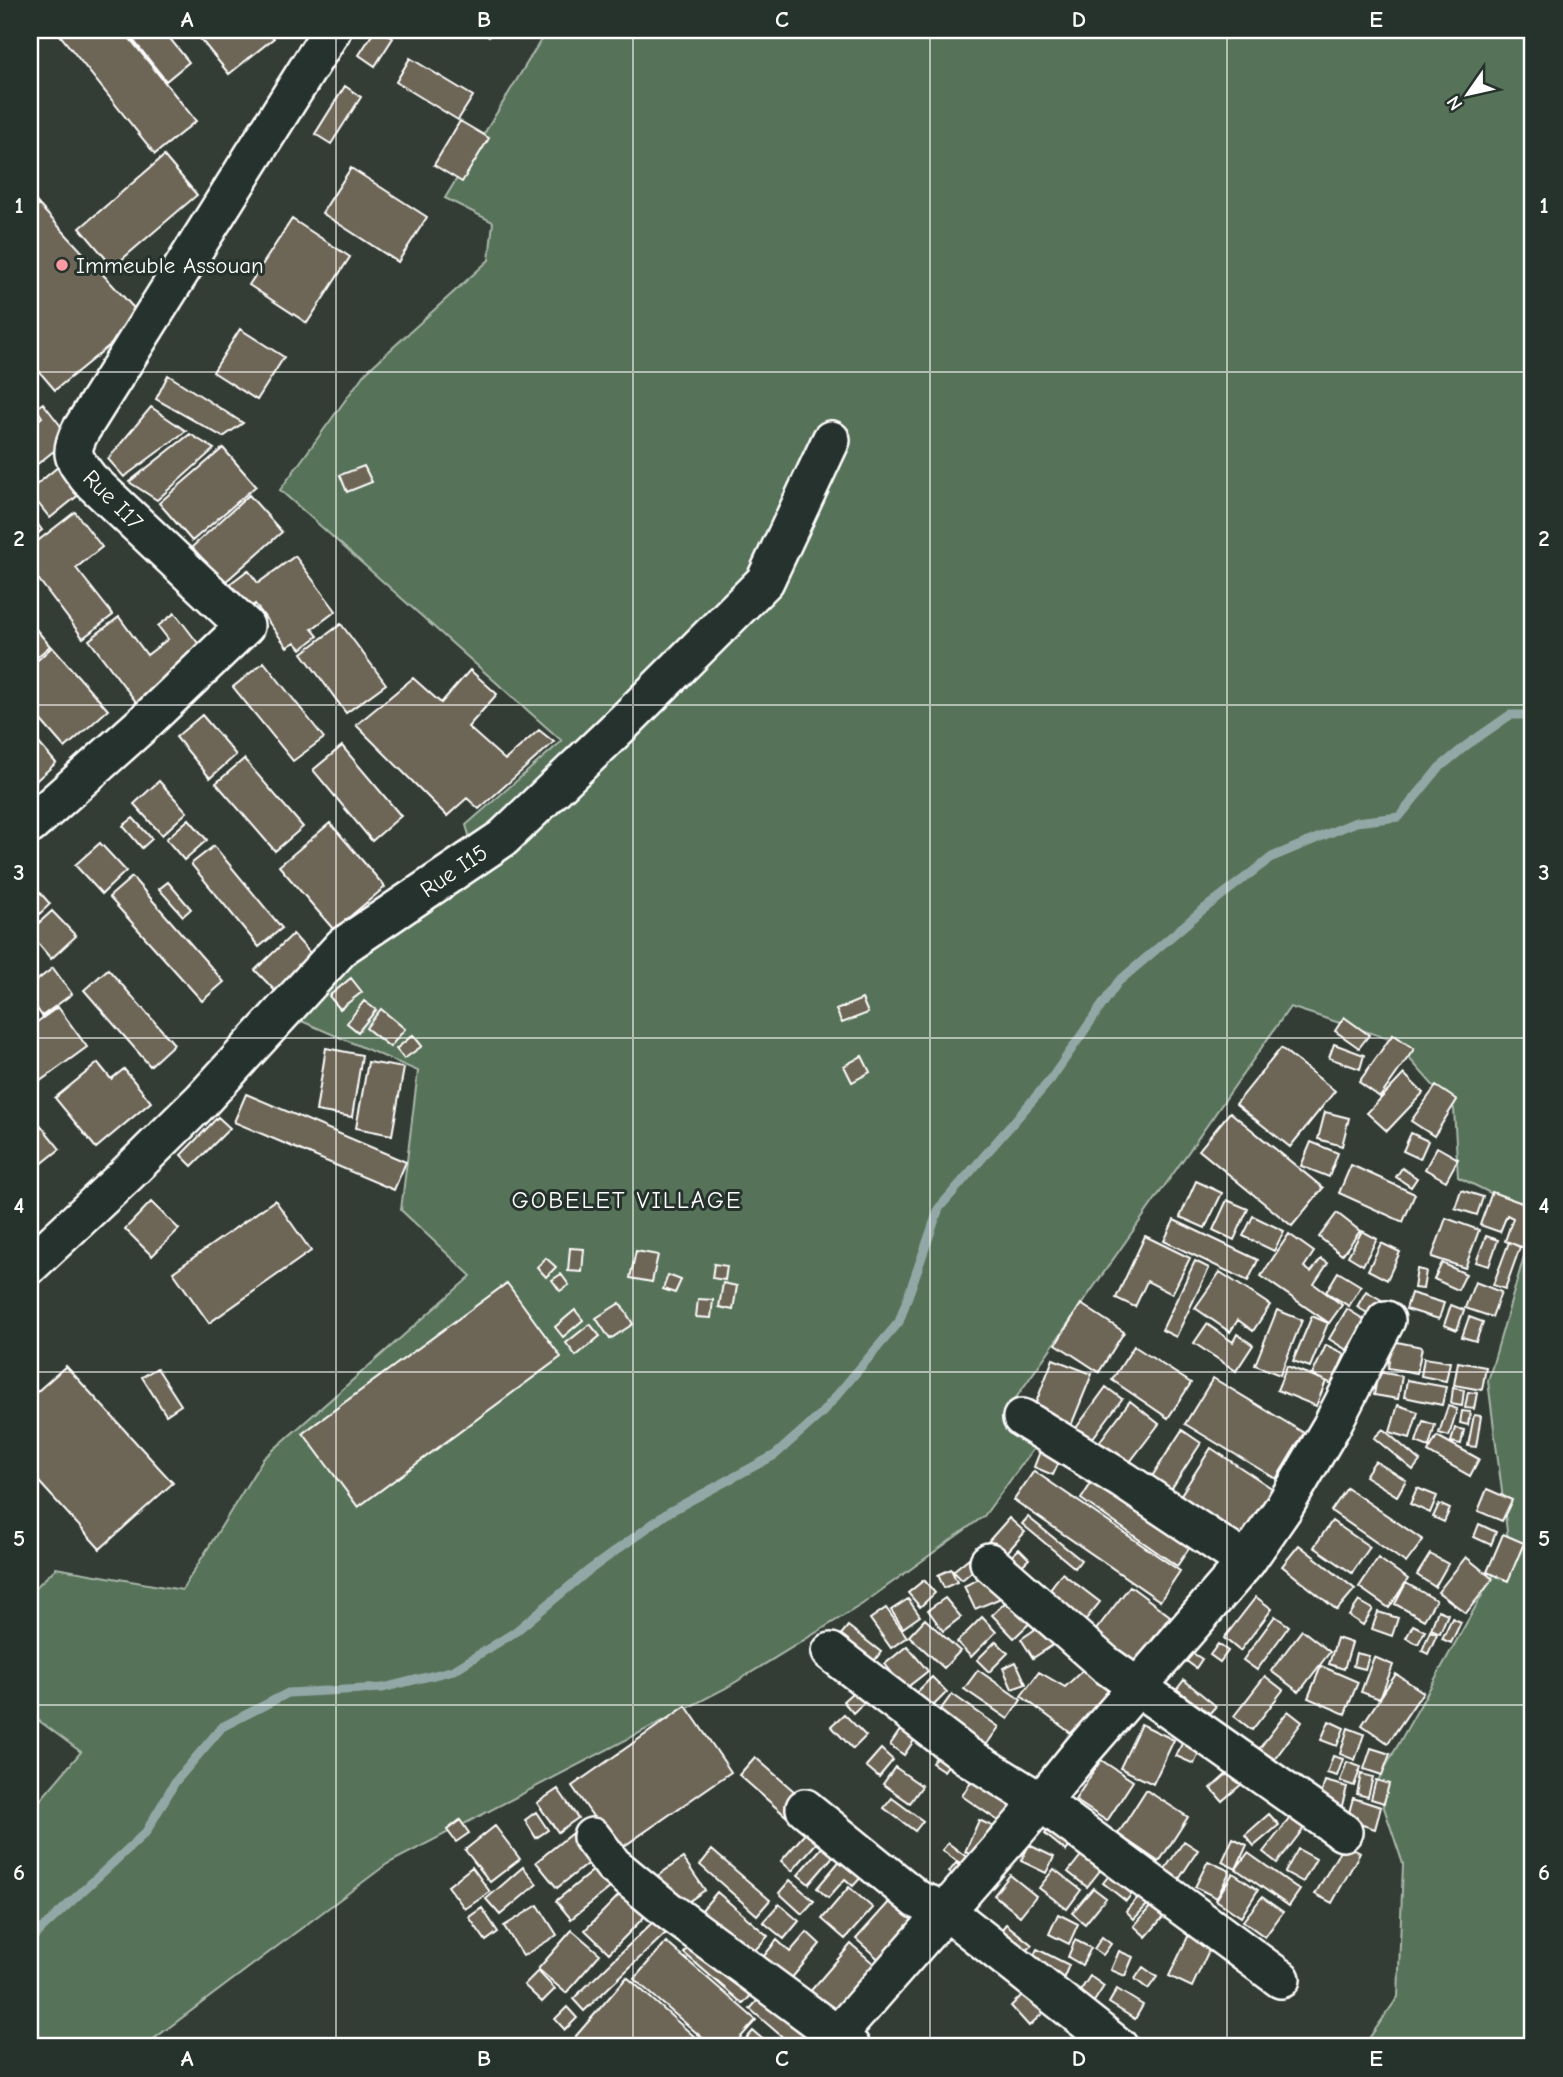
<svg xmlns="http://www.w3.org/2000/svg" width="1563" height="2077" font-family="'Comic Neue',sans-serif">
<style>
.green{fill:#567258;stroke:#aab8ac;stroke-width:2}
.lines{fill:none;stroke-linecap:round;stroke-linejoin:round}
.stream{stroke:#92a8a7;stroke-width:9}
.building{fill:#6d6555;stroke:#fff;stroke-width:2}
.minor-casing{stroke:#fff;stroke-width:42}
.minor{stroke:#26332d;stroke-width:37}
.grid{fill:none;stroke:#fff;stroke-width:2;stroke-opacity:0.55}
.poi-dot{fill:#ff9aa2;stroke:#26332d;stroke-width:2.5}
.labels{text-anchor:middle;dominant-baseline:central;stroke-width:6;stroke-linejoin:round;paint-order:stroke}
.poi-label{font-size:23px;fill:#fff;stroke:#26332d;text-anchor:start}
.street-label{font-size:23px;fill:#fff;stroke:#26332d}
.neighbourhood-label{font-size:24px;letter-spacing:2px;fill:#fff;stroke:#26332d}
.neatline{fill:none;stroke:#fff;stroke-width:2.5}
.grid-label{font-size:23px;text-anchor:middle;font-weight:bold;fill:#fff}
</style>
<rect width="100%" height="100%" fill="#343d35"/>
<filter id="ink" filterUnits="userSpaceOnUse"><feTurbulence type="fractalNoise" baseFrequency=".0143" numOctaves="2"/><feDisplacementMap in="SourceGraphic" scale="14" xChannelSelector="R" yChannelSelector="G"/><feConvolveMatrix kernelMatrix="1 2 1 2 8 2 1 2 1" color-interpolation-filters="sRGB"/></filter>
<g filter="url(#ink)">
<path class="green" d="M547,30h986v1184l-75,-37 -4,-68 -61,-69 -103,-33 -286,408 30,33 -50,68 -123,89 -135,83 -339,176 -244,183h-113v-235l51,-60 -51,-38v-121l26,-25 126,22 81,-131 208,-183 -70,-66 17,-139 -133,-57 193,-149 -12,-40 96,-84 -282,-251 85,-117 124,-113 4,-38 -48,-24z
M1533,1225v822h-170l35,-50 5,-133 -27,-80 133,-237 -21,-166z"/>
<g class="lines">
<path class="stream" d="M1533,571v4
M30,1940l116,-108 29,-50 47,-55 66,-34 95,-5 71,-18 61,-38 73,-61 81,-59 106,-57 46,-41 78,-92 40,-114 112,-129 67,-97 82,-70 72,-55 84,-35 43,-5 40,-49 28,-23 43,-30h20l3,-2"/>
</g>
<path class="building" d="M56,30h67l73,91 -41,33z
M125,30h38l26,32 -23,19z
M193,30h74l7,8 -45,36z
M375,30h5l13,8 -18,28 -16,-11z
M478,30h16l-5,7z
M410,58l63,38 -15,24 -62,-38z
M345,86l16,11 -30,47 -16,-10z
M460,121l29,17 -27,44 -28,-17z
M164,156l33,39 -84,72 -33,-39z
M351,168l76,49 -29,45 -76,-49z
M30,195l9,10 -9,8z
M39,205l104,113 -88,72 -25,-29v-148z
M292,219l58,38 -43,66 -58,-38z
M240,329l44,28 -27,43 -44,-28z
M168,375l75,48 -20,14 -67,-38z
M43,403l27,35 -40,32v-43l12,-10 -6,-9z
M151,407l35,24 -62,46 -16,-18z
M190,434l24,15 -57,51 -28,-18z
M223,448l33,38 -64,55 -33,-38z
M59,466l22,27 -31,25 -20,-25v-3z
M364,466l8,16 -25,10 -7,-17z
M249,495l33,37 -58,51 -32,-36z
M75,512l27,35 -26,21 37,47 -30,23 -53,-70v-21z
M30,514l12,16 -12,10z
M295,556l41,55 -24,18 6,7 -17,13 -6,-7 -8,5 -32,-43 -13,10 -19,-25 25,-19 10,13z
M175,613l32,42 -67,52 -51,-67 30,-23 28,38 21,-16 -10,-13z
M30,622l20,24 -20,17z
M341,624l45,60 -40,29 -44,-60z
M52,647l56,63 -43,38 -35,-40v-41z
M264,662l60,76 -31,23 -60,-74z
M470,670l27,24 -29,33 37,33 34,-30 15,12 -75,67 -12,-11 -20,18 -91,-91 57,-47 28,25z
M202,715l34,40 -26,23 -34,-41z
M30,733l26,30 -26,23z
M342,746l59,70 -29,25 -59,-71z
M244,759l59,68 -28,24 -59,-68z
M159,781l28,31 -25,23 -28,-31z
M133,818l19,21 -10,9 -19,-22z
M189,819l18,21 -23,20 -18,-21z
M330,823l55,64 -51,43 -55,-64z
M100,843l26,28 -24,23 -27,-29z
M214,846l68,82 -23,19 -68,-83z
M132,877l92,105 -22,19 -93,-104z
M31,882l19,22 -20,19v-40z
M168,882l23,27 -8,7 -24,-27z
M52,911l24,25 -25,23 -21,-25v-3z
M293,934l24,27 -37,35 -25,-26z
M53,968l19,26 -30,22 -12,-18v-25l6,8z
M108,969l66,75 -24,22 -66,-76z
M351,978l11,14 -22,17 -11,-13z
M862,999l6,14 -26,10 -6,-13z
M364,1001l12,9 -18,22 -11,-9z
M58,1007l29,40 -51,37 -6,-9v-48z
M381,1009l24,20 -15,18 -24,-19z
M1344,1017l25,18 -10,13 -24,-17z
M1393,1034l21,15 -34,48 -21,-15z
M413,1035l9,11 -18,13 -8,-10z
M1334,1044l30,11 -4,14 -31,-11z
M326,1048l36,7 -10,62 -36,-6z
M1281,1048l54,43 -45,56 -54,-43z
M862,1056l8,16 -18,10 -8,-16z
M368,1062l36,6 -12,67 -36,-7z
M98,1063l13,16 13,-10 27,33 -55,46 -41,-50z
M1404,1074l19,19 -36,38 -20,-18z
M1436,1086l21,14 -23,36 -23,-15z
M246,1094l160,68 -12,28 -160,-68z
M1230,1112l93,76 -31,38 -93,-76z
M1325,1112l24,6 -7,28 -24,-7z
M218,1117l12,11 -38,38 -11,-11z
M38,1122l22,27 -30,24v-45z
M1411,1133l17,8 -8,18 -17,-8z
M1311,1142l27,11 -9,24 -28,-11z
M1437,1147l21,12 -12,22 -21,-12z
M1351,1165l64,29 -12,28 -64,-29z
M1402,1168l15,10 -6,9 -15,-10z
M1196,1181l26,12 -17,35 -25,-11z
M1461,1190l22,7 -6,18 -22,-7z
M1492,1192l41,15v16l-9,25 -19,-7 8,-23 -6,-3 -7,17 -20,-7z
M275,1200l36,51 -102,72 -36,-51z
M1227,1200l21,9 -14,31 -21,-10z
M151,1202l28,27 -27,27 -27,-27z
M1337,1213l23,18 -18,24 -23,-18z
M1253,1216l31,15 -10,20 -31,-15z
M1446,1218l33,12 -14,38 -33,-11z
M1174,1220l84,40 -10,21 -84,-40z
M1362,1231l15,8 -14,26 -15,-9z
M1289,1234l25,18 -10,15 7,5 10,-13 7,4 -14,21 28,21 -13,18 -68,-47z
M1145,1236l45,22 -18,36 -25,-13 -12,26 -19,-9z
M1486,1236l12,4 -9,26 -13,-4z
M1509,1242l11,5 -15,42 -12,-4z
M1381,1243l19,9 -13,28 -19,-10z
M570,1248l14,1 -2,23 -14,-1z
M636,1251l22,4 -6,27 -22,-4z
M546,1258l10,9 -10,10 -9,-10z
M1195,1261l14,7 -33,69 -14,-7z
M1442,1263l24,11 -8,16 -24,-11z
M714,1264l13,2 -2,14 -13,-2z
M1417,1269l9,2 -3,18 -9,-1z
M1220,1272l50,33 -17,26 -15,-11 -8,12 -35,-24z
M1338,1272l23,14 -12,20 -23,-14z
M561,1274l8,11 -9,6 -8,-11z
M668,1275l13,5 -6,13 -12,-4z
M1475,1282l26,10 -9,25 -27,-9z
M507,1283l54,74 -203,150 -55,-74z
M723,1283l14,3 -4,24 -14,-3z
M1366,1291l19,11 -9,16 -19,-11z
M1411,1293l33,10 -5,16 -33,-10z
M698,1299l15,1 -2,18 -15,-1z
M620,1303l13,21 -23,15 -14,-21z
M1081,1304l43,28 -25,40 -43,-28z
M1451,1305l13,5 -7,20 -13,-5z
M1347,1309l18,11 -18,30 -18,-11z
M575,1310l8,10 -20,17 -8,-10z
M1277,1310l25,10 -22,55 -25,-10z
M1312,1316l16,7 -18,44 -17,-6z
M1469,1317l14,5 -7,19 -14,-4z
M590,1324l10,12 -24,20 -10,-13z
M1207,1324l26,18 4,-8 16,11 -17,26 -42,-28z
M1392,1341l30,6 -5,26 -29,-5z
M1326,1345l19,9 -13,30 -20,-9z
M1134,1346l57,37 -23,35 -56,-38z
M1424,1358l26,4 -4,19 -25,-5z
M1053,1359l39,15 -24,59 -38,-15z
M1458,1362l28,5 -4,23 -28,-5z
M66,1366l107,117 -73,66 -70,-77v-74z
M1287,1366l39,15 -10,25 -39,-16z
M157,1368l24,37 -15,10 -24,-38z
M1378,1372l24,4 -4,23 -24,-4z
M1213,1378l91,55 -28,46 -91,-55z
M1407,1380l39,7 -4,18 -38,-8z
M1106,1387l16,12 -36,48 -15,-12z
M1453,1388l11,2 -2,16 -11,-2z
M1468,1392l9,1 -3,16 -9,-1z
M1130,1401l29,23 -36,47 -29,-22z
M1398,1405l20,7 -8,26 -20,-6z
M1448,1406l9,3 -8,27 -10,-3z
M1462,1411l8,1 -2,13 -8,-2z
M1474,1415l7,1 -5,31 -8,-1z
M1423,1421l12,4 -6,22 -13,-5z
M1455,1428l9,2 -3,14 -10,-2z
M1383,1429l37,32 -7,9 -39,-32z
M1182,1430l19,13 -33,51 -19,-13z
M1437,1436l42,23 -9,17 -42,-24z
M1211,1448l65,43 -39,59 -64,-43z
M1041,1449l20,9 -8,17 -19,-8z
M1375,1461l31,19 -9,16 -32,-20z
M1034,1471l146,100 -20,30 -146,-101z
M1098,1473l96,68 -17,25 -96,-67z
M1347,1488l76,52 -17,23 -75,-52z
M1417,1488l20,8 -7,17 -20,-9z
M1487,1489l25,11 -10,21 -24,-10z
M1439,1504l11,5 -6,13 -11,-5z
M1028,1517l53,43 -6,8 -53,-44z
M1009,1518l16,14 -23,26 -16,-14z
M1332,1521l38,26 -18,26 -38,-26z
M1479,1524l17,8 -5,13 -17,-8z
M1503,1534l21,9 -16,38 -21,-9z
M1299,1545l56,44 -18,21 -55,-44z
M1019,1549l10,10 -16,15 -10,-10z
M974,1554l8,9 -20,17 -9,-9z
M1430,1554l18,10 -13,23 -18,-12z
M1466,1557l27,22 -27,34 -28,-21z
M1378,1558l30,21 -19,29 -30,-21z
M951,1569l6,13 -13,6 -6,-13z
M1062,1573l38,29 -17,21 -39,-26z
M990,1574l11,24 -26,11 -11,-23z
M924,1580l11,13 -15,14 -12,-14z
M1406,1583l30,17 -12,20 -29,-16z
M1130,1586l40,30 -38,50 -40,-31z
M1012,1596l22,23 -20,19 -22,-23z
M1256,1597l16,12 -32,42 -16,-13z
M945,1598l16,19 -18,14 -15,-21z
M908,1599l12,17 -17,12 -12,-18z
M1359,1601l14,8 -10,16 -14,-9z
M886,1608l21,29 -16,11 -21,-29z
M1438,1610l10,4 -8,19 -9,-4z
M1378,1612l20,6 -6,18 -20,-7z
M1275,1616l14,10 -32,44 -14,-10z
M982,1617l14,15 -25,25 -14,-15z
M1452,1618l9,4 -10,21 -9,-4z
M925,1619l35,32 -16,17 -35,-32z
M1043,1624l13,19 -23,15 -12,-19z
M1413,1625l12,6 -7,13 -12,-6z
M848,1626l33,26 -16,21 -34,-26z
M1302,1630l28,22 -31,40 -28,-21z
M1430,1631l7,3 -9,20 -6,-3z
M1337,1638l15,5 -8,26 -15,-5z
M996,1641l12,12 -19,19 -12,-12z
M1218,1644l10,7 -8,11 -10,-7z
M907,1646l21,25 -23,18 -20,-25z
M1191,1652l11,7 -6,9 -11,-8z
M1356,1653l13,3 -4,13 -12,-3z
M1374,1657l19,8 -13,34 -19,-7z
M1016,1662l10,22 -14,5 -9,-21z
M1088,1665l32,27 -48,42 -51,-38 18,-24 26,15z
M1321,1666l37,16 -13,32 -37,-16z
M978,1670l43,30 -13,19 -44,-30z
M1396,1674l27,18 -35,51 -26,-18z
M1265,1676l18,14 -31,40 -18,-14z
M932,1677l15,15 -17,17 -15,-15z
M1184,1680l32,26 -8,9 -31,-26z
M860,1686l10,11 -17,16 -10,-12z
M952,1694l47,33 -16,22 -47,-33z
M686,1706l45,66 -114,79 -45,-65z
M1288,1711l14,11 -28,38 -15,-11z
M844,1714l22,22 -13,13 -22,-23z
M907,1720l14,10 -17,25 -14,-10z
M1329,1721l15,7 -7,18 -16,-6z
M1141,1724l33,16 -21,44 -33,-16z
M1348,1728l16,6 -9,26 -15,-6z
M1188,1731l17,8 -11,25 -18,-8z
M945,1745l12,8 -13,18 -12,-8z
M1371,1748l19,6 -8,21 -18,-6z
M881,1749l12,11 -14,17 -13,-11z
M1333,1756l10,3 -6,17 -10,-3z
M755,1757l48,42 -16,18 -48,-42z
M1101,1760l32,21 -26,40 -32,-21z
M1347,1762l14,5 -7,19 -14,-5z
M1238,1764l12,13 -28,24 -11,-13z
M895,1767l27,19 -12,17 -27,-19z
M1361,1774l12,3 -5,20 -11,-3z
M973,1778l39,27 -12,17 -38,-26z
M1376,1780l13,4 -5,19 -13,-4z
M1325,1781l22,6 -6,22 -22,-7z
M558,1789l20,29 -20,14 -21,-29z
M1146,1790l42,27 -29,45 -41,-28z
M892,1798l31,23 -8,10 -31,-23z
M1353,1798l28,9 -6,22 -28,-9z
M1301,1804l13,11 -37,48 -14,-11z
M536,1812l12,18 -12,8 -11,-18z
M1269,1814l10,11 -25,21 -9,-11z
M1057,1819l21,17 -12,15 -21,-17z
M460,1820l9,13 -13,9 -9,-12z
M979,1820l13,6 -14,32 -13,-6z
M495,1826l25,33 -30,23 -25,-32z
M576,1830l21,26 -40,32 -21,-26z
M808,1830l11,10 -27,31 -11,-10z
M1233,1838l14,7 -11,24 -14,-7z
M1184,1841l14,9 -19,29 -14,-10z
M948,1843l21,16 -6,7 -21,-16z
M825,1844l11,9 -27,31 -11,-9z
M1344,1844l16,9 -28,50 -17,-9z
M1029,1845l25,12 -8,16 -25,-12z
M1087,1848l19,15 -19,24 -19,-15z
M1298,1849l18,10 -13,23 -18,-10z
M712,1850l58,50 -13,15 -57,-50z
M1248,1853l52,37 -11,16 -53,-37z
M843,1857l21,17 -11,12 -8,-7 -17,19 -11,-10z
M683,1858l22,32 -27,19 -22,-32z
M1208,1861l22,10 -13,27 -22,-11z
M956,1863l6,5 -7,9 -6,-5z
M1119,1863l23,18 -16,20 -23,-18z
M601,1864l15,19 -45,36 -15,-18z
M472,1867l18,25 -25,17 -17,-23z
M523,1867l14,17 -37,31 -14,-16z
M1054,1869l27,21 -14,19 -28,-21z
M1233,1873l25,17 -17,27 -25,-17z
M1010,1875l26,21 -16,20 -26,-21z
M790,1880l24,21 -12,13 -23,-21z
M628,1886l24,23 -43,44 -24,-23z
M849,1887l24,21 -28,31 -23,-20z
M1093,1888l13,10 -21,26 -13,-11z
M717,1892l51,44 -22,24 -50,-43z
M1139,1896l9,8 -14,15 -8,-8z
M1262,1897l21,15 -18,25 -22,-16z
M890,1901l27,23 -34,39 -27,-24z
M779,1904l20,17 -15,18 -21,-17z
M538,1905l19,30 -34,21 -19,-30z
M1150,1907l13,10 -17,20 -12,-11z
M482,1908l16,24 -12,9 -17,-24z
M1058,1914l20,10 -9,20 -20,-10z
M656,1919l12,12 -84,80 -11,-12z
M1006,1924l26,21 -9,11 -26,-21z
M1194,1924l22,11 -24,52 -23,-11z
M572,1930l28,24 -34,39 -28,-24z
M807,1932l13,12 -35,42 -27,-23 19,-23 13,12z
M1102,1937l9,7 -8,11 -9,-6z
M696,1938l60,52 -13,14 -59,-51z
M1075,1940l16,8 -9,17 -14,-8z
M666,1942l90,78 -24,27h-19l-79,-68z
M851,1944l30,26 -43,50 -30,-26z
M1037,1949l32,16 -10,24 -34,-16z
M1119,1951l14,6 -8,19 -14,-6z
M1143,1967l14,10 -9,12 -13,-10z
M538,1971l17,18 -13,13 -18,-17z
M1090,1976l14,10 -16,25 -15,-9z
M627,1977l68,60 -8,10h-100l-12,-10z
M1117,1989l26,16 -8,14 -26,-16z
M766,1991l55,48 -7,8h-20l-44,-38z
M1026,1991l19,20 -16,15 -18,-20z
M567,2007l10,11 -12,12 -10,-11z
M753,2031l19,16h-33z
M698,2038l10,9h-18z"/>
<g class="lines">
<g class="minor-casing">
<path id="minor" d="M30,825l114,-102 101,-97 -156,-147c-15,-20 -21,-25 -8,-49l251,-400
M30,1265l95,-89 77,-76 141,-154 160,-108 122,-117 140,-140 66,-141
M1022,1418l101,62 123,82
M989,1562l116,102 238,168
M831,1652l136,104 74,46 240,177
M805,1808l113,92 27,10 174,137
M592,1837l21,28 56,46 168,124 14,12
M827,2047l214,-245 42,-52 163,-188 38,-55 47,-80 55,-107"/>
</g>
<use href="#minor" class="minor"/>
</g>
</g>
<path class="grid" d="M336,30v2017M633,30v2017M930,30v2017M1227,30v2017M30,372h1503M30,705h1503M30,1038h1503M30,1372h1503M30,1705h1503"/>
<circle class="poi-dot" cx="62" cy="265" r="7"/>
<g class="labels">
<g class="poi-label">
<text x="76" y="265">Immeuble Assouan</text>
</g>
<g class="street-label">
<text transform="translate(113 500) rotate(45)">Rue I17</text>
<text transform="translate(454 871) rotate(-34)">Rue I15</text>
</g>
<g class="neighbourhood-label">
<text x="627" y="1200">GOBELET VILLAGE</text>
</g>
</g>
<rect width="1563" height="2077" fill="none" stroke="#26332d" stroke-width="77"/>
<g transform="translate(1468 94) rotate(236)" stroke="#26332d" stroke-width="5" paint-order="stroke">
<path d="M0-5L12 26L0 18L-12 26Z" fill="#ffffff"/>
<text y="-10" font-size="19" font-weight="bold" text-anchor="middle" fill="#ffffff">N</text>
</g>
<rect x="38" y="38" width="1486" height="2000" class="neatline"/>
<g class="grid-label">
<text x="187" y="27">A</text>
<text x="484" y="27">B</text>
<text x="782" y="27">C</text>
<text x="1079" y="27">D</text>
<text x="1376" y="27">E</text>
<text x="19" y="213">1</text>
<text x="1544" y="213">1</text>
<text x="19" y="546">2</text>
<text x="1544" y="546">2</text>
<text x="19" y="880">3</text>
<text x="1544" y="880">3</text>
<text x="19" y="1213">4</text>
<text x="1544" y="1213">4</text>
<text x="19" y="1546">5</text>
<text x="1544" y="1546">5</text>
<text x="19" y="1880">6</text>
<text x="1544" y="1880">6</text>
<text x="187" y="2066">A</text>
<text x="484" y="2066">B</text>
<text x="782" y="2066">C</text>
<text x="1079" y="2066">D</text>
<text x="1376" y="2066">E</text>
</g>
</svg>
